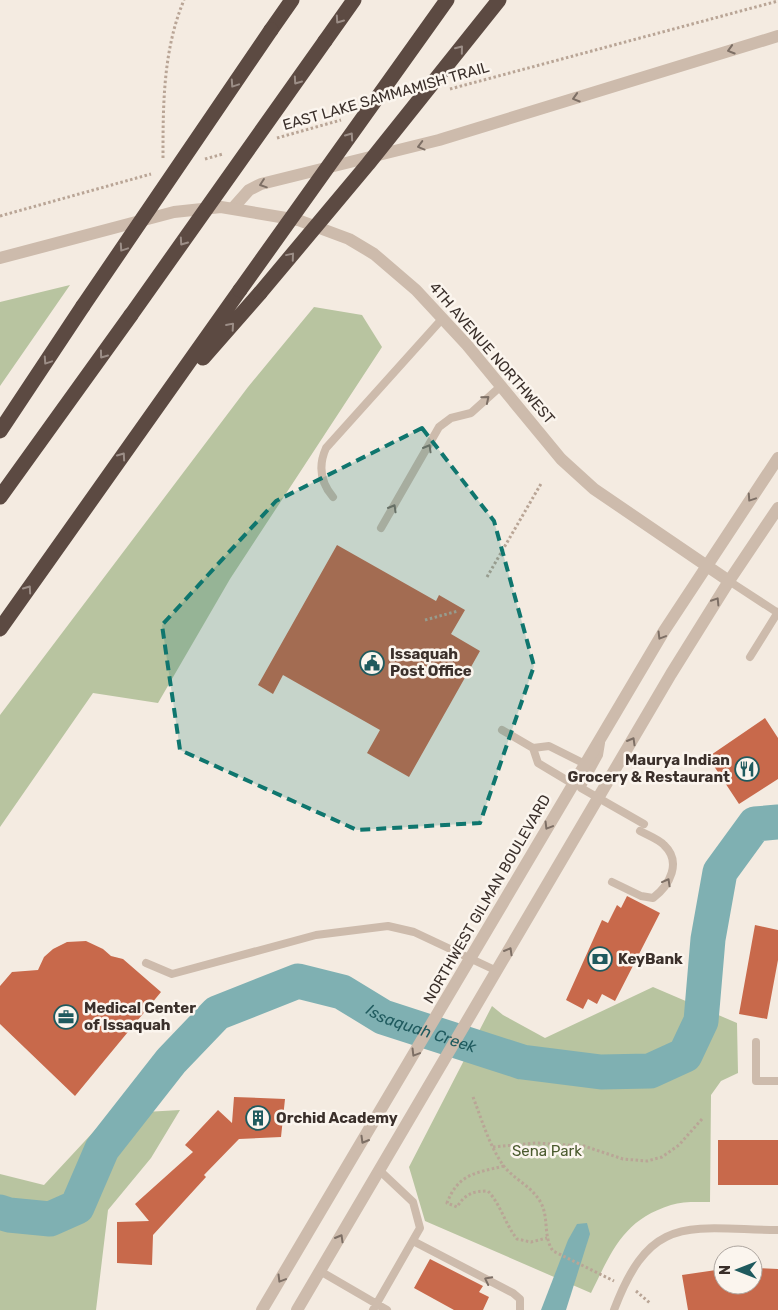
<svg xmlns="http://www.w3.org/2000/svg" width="778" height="1310" font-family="Rubik,sans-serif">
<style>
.green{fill:#b8c4a0}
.water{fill:#7fb0b2}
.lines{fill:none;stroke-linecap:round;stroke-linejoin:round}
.river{stroke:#7fb0b2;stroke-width:35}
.building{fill:#c8694b}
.path{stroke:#b9a596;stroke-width:3;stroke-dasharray:2.5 2.5;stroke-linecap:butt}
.service{stroke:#cdbbac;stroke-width:8}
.minor{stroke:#cdbbac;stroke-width:12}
.tertiary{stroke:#cdbbac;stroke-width:12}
.motorway{stroke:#5c4a42;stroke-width:15}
.motorway-bridge{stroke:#5c4a42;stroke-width:15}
.oneway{stroke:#9c8e87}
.oneway2{stroke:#7d6f65}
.marked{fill:#0f766e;fill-opacity:0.2;stroke:#0f766e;stroke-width:4;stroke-dasharray:10 6;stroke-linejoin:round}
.labels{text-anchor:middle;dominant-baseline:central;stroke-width:5;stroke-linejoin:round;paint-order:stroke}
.street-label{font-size:15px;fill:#3b302b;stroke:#fbf5ee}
.poi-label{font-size:15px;font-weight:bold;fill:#3b302b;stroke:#fbf5ee;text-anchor:start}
.park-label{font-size:15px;fill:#4a5a2e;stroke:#fbf5ee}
.water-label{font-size:16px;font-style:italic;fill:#1f5a5e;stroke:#fbf5ee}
</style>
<rect width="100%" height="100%" fill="#f4ebe1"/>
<path class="green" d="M70,285l-70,101v-84z
M314,307l48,8 20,32 -152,232 -72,124 -65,-10 -93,134v-112l248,-328z
M653,987l84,36 1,50 -17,8 -10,14 -1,107c-12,0 -27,-1 -39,3 -48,15 -59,46 -80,88l-166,-72 -16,-54 83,-161 11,9 42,23z
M180,1110l-29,48 -43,52 -12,100h-96v-136l44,11 66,-71z"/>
<path class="water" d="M587,1223l3,11 -24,76h-25l27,-70 9,-16z"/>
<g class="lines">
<path class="river" id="s1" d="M0,1212l9,3 41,4 27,-12 25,-58 69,-88 46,-48 81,-32 44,11 41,25 139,45 79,10 49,-1 35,-16 16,-34 7,-82 12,-67 35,-48 23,-2"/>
</g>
<path class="building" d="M337,545l99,56 3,-6 26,15 -14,24 29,17 -71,126 -42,-24 13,-23 -97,-55 -10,19 -15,-9z
M765,718l13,20v41l-39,25 -31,-47z
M627,896l33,17 -45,88 -13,-7 -5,10 -9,-5 -5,10 -17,-9 36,-80 6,3 9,-18 4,3z
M755,925l23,5v30l-11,59 -28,-5z
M86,941l17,8 8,7 12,3 38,33 -86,104 -75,-72v-38l12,-14 26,-2 6,-13 9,-8 14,-7z
M234,1097l51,2 -4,38 -42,2 -35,36 2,2 -53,58 -1,30 -35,-2v-41l32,-1 -14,-17 58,-52 -8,-7 33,-35 14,13z
M718,1140h60v45h-60z
M430,1259l53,27 -4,6 10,5 -6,13h-29l-40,-22z
M755,1268l23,1v41h-90l-6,-35 41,-6v16h30z"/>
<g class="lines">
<path class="path" d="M450,89l328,-88
M277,138l64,-18
M163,158c0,-53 0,-108 21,-158
M205,159l18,-5
M0,216l151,-42
M487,577l55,-95
M425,620l33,-9
M473,1097c9,23 16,48 30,68 10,14 29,21 38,38 8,15 2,34 12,48l61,30
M493,1147l43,-4 48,3 39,13 24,2 15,-4 17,-12 23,-26
M504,1166c-29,7 -46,8 -57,37l10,4c8,-13 16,-16 31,-16 13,14 17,33 29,48l14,3 16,-4
M636,1291l15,13"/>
<path class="service" d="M333,497c-12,-14 -15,-31 -7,-49l116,-129
M381,528l58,-101 12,-9 20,-5 30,-27
M729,581l49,32
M750,657l28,-45
M502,730l31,18 16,-2 36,18
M601,743l-2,12 -18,33 63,36
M533,748l5,15 35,21
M612,882l29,14 12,2c17,-13 29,-36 11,-53 -6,-6 -17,-10 -24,-14
M146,963l26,11 144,-39 72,-9 26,6 83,39
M756,1042v39h22
M413,1241l100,52 7,6v11
M320,1271l67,39
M373,1310l47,-82 -7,-26 -34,-32
M614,1310c37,-98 74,-81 164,-80"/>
<path class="minor" d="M233,208l16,-18 12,-6 178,-44 339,-104"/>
<path class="tertiary" d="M0,258l174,-46 47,-5 77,13 51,19 25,15 42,36 51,55 94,114 33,30 135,92
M262,1310l402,-679 114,-173
M297,1310l374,-636 58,-93 49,-73"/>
<path class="motorway" d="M271,30l21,-30
M325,41l29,-41
M203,358l57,-65
M0,431l83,-125
M0,497l131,-182
M0,629l240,-339"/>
<path class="motorway-bridge" d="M240,290l207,-290
M260,293l108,-129 131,-164
M83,306l188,-276
M131,315l194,-274"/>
</g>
<defs><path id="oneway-chevron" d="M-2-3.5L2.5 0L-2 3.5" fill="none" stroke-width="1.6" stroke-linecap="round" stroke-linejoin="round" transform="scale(1.25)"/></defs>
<g class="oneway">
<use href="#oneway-chevron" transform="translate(339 20) rotate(125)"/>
<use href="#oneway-chevron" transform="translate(460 49) rotate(-51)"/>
<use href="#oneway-chevron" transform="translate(297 81) rotate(125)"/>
<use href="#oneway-chevron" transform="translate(234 84) rotate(124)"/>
<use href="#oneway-chevron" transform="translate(350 136) rotate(-55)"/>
<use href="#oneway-chevron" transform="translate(183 242) rotate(125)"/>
<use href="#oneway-chevron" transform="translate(123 248) rotate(124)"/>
<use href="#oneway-chevron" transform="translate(291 256) rotate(-50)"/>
<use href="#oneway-chevron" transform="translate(231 326) rotate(-49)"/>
<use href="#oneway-chevron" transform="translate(103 355) rotate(126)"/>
<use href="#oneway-chevron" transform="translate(47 361) rotate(124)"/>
<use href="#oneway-chevron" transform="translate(122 456) rotate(-55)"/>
<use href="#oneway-chevron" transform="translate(28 589) rotate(-55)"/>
</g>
<g class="oneway2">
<use href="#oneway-chevron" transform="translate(731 50) rotate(163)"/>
<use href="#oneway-chevron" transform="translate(576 98) rotate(163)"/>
<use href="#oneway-chevron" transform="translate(421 146) rotate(165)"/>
<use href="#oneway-chevron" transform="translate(263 184) rotate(161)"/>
<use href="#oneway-chevron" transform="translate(486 399) rotate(-40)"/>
<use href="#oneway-chevron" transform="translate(428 448) rotate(-60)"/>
<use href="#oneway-chevron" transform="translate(751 498) rotate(124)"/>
<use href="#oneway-chevron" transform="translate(393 508) rotate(-60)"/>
<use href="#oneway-chevron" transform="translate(716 601) rotate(-58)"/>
<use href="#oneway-chevron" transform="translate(661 636) rotate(121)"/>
<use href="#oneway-chevron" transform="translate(632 741) rotate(-60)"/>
<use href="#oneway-chevron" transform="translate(548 826) rotate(121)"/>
<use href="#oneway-chevron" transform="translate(667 882) rotate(-61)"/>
<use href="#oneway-chevron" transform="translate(509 951) rotate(-60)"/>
<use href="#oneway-chevron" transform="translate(415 1053) rotate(121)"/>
<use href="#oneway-chevron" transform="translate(364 1140) rotate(120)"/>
<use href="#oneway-chevron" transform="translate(340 1238) rotate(-60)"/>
<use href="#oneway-chevron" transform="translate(281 1279) rotate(121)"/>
<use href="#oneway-chevron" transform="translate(488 1280) rotate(-153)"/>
</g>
<path class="marked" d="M422,428l72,93 40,145 -54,157 -123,7 -177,-80 -18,-125 114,-124z"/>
<defs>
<g id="civic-ring" transform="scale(1.25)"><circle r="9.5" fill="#fbf5ee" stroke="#1f5a5e" stroke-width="1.5"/><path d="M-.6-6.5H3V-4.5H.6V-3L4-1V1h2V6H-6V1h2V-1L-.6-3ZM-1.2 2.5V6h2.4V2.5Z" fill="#1f5a5e"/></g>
<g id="restaurant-ring" transform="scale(1.25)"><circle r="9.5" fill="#fbf5ee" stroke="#1f5a5e" stroke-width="1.5"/><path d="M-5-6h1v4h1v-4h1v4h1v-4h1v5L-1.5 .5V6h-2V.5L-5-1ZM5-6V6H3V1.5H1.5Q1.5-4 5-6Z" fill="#1f5a5e"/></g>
<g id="bank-ring" transform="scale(1.25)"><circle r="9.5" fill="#fbf5ee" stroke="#1f5a5e" stroke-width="1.5"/><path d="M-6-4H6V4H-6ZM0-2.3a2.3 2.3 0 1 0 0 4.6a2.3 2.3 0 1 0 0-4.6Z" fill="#1f5a5e"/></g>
<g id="office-ring" transform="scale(1.25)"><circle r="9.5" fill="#fbf5ee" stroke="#1f5a5e" stroke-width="1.5"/><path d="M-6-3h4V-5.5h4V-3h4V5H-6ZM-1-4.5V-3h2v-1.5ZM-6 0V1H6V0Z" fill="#1f5a5e"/></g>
<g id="building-ring" transform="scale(1.25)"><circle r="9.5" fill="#fbf5ee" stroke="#1f5a5e" stroke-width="1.5"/><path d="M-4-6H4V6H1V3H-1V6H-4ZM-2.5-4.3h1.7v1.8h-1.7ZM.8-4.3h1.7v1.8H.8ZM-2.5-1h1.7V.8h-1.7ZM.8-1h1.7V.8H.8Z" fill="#1f5a5e"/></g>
</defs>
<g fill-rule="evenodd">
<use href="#civic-ring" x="372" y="663"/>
<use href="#restaurant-ring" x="747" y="769"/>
<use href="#bank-ring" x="600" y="959"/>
<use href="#office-ring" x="66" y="1017"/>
<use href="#building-ring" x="258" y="1118"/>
</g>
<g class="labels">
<g class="street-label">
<text transform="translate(386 96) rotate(-16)">EAST LAKE SAMMAMISH TRAIL</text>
<text transform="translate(492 353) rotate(49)">4TH AVENUE NORTHWEST</text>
<text transform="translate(487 899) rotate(-60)">NORTHWEST GILMAN BOULEVARD</text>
</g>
<g class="poi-label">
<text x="390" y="654">Issaquah<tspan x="390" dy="17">Post Office</tspan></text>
<text x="730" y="760" text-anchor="end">Maurya Indian<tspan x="730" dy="17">Grocery &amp; Restaurant</tspan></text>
<text x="618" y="959">KeyBank</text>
<text x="84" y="1008">Medical Center<tspan x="84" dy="17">of Issaquah</tspan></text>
<text x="276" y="1118">Orchid Academy</text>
</g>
<g class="park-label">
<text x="547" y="1151">Sena Park</text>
</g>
<g class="water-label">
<text stroke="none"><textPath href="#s1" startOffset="542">Issaquah Creek</textPath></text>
</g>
</g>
<g transform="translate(738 1270) rotate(270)"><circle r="24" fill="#fbf5ee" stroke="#aea6a0"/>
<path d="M0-4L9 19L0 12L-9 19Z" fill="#1f5a5e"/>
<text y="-8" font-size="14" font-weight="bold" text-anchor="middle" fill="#3b302b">N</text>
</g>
</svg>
